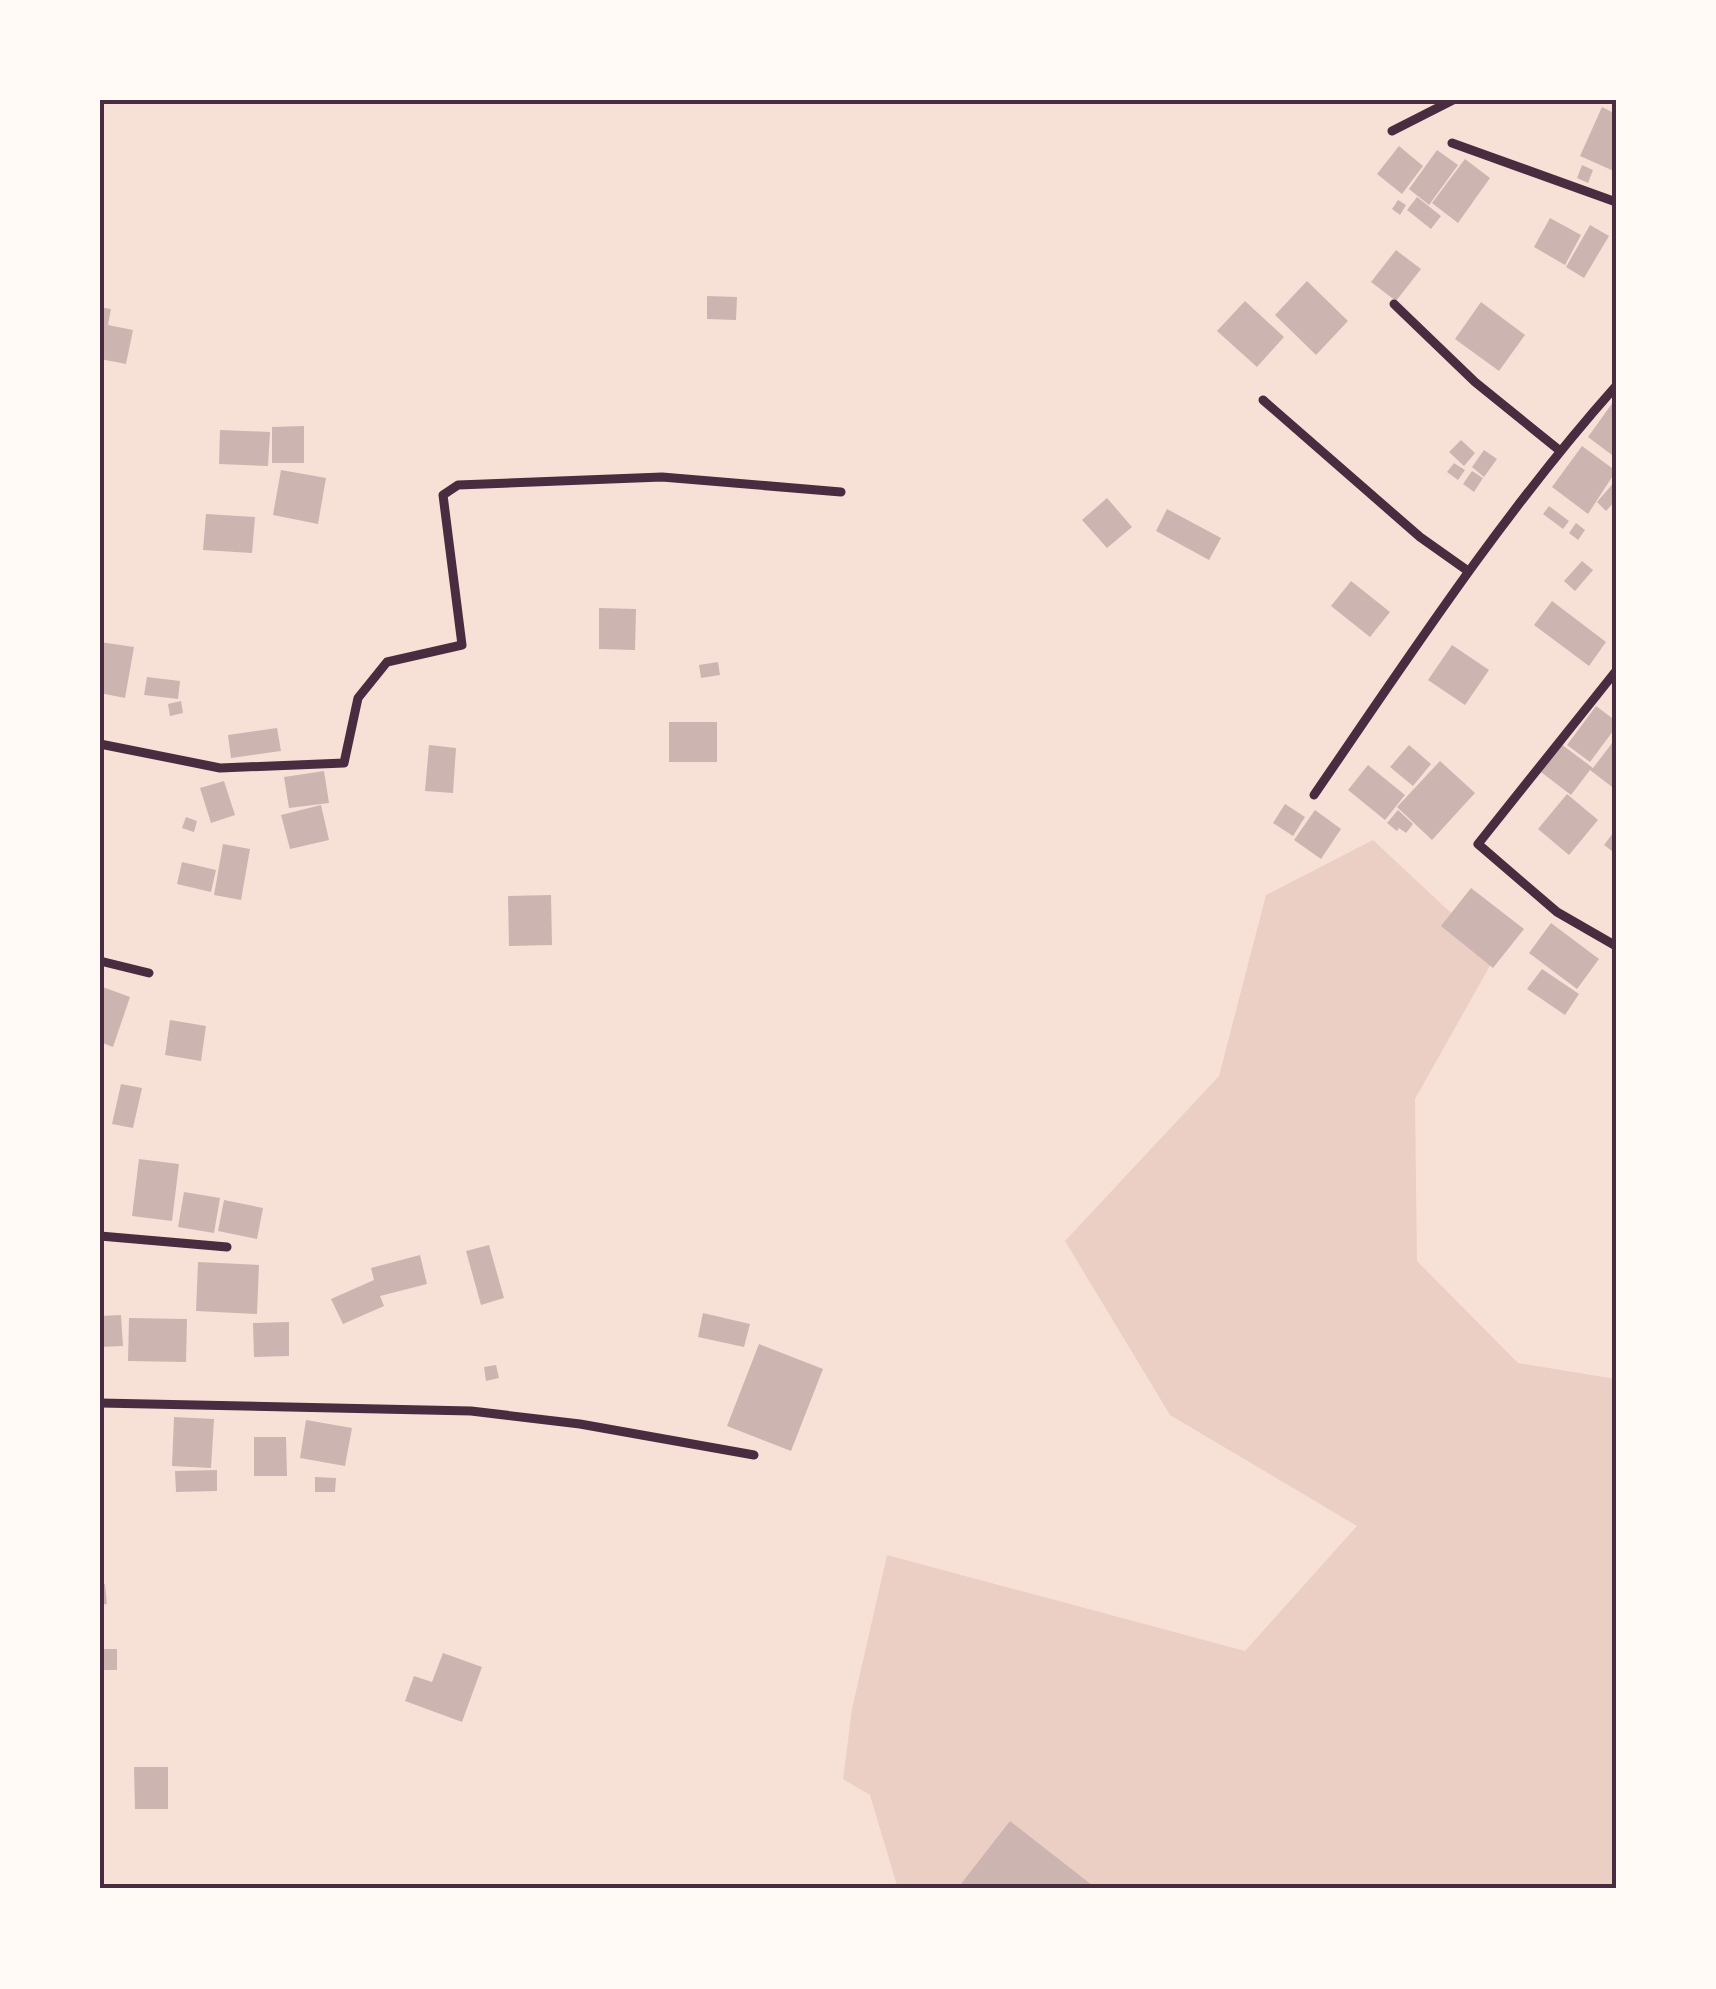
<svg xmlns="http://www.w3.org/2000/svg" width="1716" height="1989" font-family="'Playfair Display',serif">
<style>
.green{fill:#ebcfc5}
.building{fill:#ccb4b1}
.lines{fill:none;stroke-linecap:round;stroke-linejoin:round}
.minor{stroke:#4a2c40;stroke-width:9}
.neatline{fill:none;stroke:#4a2c40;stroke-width:4}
</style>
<rect width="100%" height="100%" fill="#f7e1d7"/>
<path class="green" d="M1373,840l123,115 -81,144 2,162 101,102 98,16v510h-718l-28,-94 -27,-16 9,-70 35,-154 358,96 112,-125 -187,-111 -105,-174 154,-165 47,-181z"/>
<path class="building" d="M1602,107l14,7v58l-36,-16z
M1399,146l24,20 -21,28 -25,-20z
M1437,150l21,15 -29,40 -20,-16z
M1465,159l25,19 -32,45 -26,-20z
M1582,165l11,5 -5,13 -11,-5z
M1417,197l24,19 -10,13 -24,-19z
M1398,200l8,5 -6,10 -8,-6z
M1550,218l31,17 -16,30 -31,-18z
M1590,225l19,11 -25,42 -18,-11z
M1396,250l25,19 -25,32 -25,-19z
M1307,281l41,40 -32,34 -41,-40z
M707,296l30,1 -1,23 -29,-1z
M1245,301l39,36 -27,30 -40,-36z
M1481,302l44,33 -26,36 -44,-32z
M100,307l11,2 -3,16 25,5 -7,34 -26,-5z
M1616,398v60l-28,-21z
M304,426v37h-32v-36z
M220,430l50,2 -2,34 -49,-2z
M1461,440l14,13 -11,13 -15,-14z
M1582,446l34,25 -28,43 -36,-27z
M1484,450l13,9 -13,18 -12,-10z
M1454,463l11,7 -7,10 -11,-8z
M281,470l45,8 -8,46 -45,-9z
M1472,471l11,7 -9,14 -11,-8z
M1616,480v20l-10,11 -9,-9z
M1107,498l25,29 -25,21 -25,-28z
M1549,506l20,15 -6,8 -20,-15z
M1167,509l54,29 -12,22 -53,-29z
M206,514l49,3 -3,36 -49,-3z
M1576,523l9,7 -7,10 -9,-7z
M1582,561l11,9 -18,21 -11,-10z
M1351,581l39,31 -20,25 -39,-31z
M1552,601l54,41 -17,24 -55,-41z
M599,608l37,1 -1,41 -36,-1z
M100,642l34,5 -9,51 -25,-5z
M1452,645l37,25 -24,35 -37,-25z
M718,662l2,13 -19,3 -2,-13z
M147,677l33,4 -2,18 -34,-4z
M181,701l2,12 -13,3 -2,-12z
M1596,706l20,15v6l-26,35 -23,-17z
M669,722h48v40h-48z
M277,728l4,23 -50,7 -3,-23z
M1616,738v52l-26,-20 -19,25 -30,-23 20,-28 32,24z
M429,745l27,3 -3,45 -28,-2z
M1409,745l22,19 -18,22 -23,-19z
M1440,761l35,32 -43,47 -35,-33z
M1368,765l37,30 -20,25 -37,-30z
M324,771l5,32 -40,5 -5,-31z
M224,781l11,34 -24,8 -11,-35z
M1567,794l31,26 -29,35 -31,-26z
M1285,804l20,13 -12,19 -20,-13z
M321,805l8,35 -39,9 -9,-34z
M1315,810l26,19 -20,30 -27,-19z
M1398,810l15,14 -7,9 -7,-5 -2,3 -10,-8z
M186,817l11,4 -3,11 -12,-4z
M1616,829v25l-12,-9z
M223,844l27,5 -9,51 -27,-5z
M182,862l34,8 -5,22 -34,-8z
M1471,888l53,41 -31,39 -52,-42z
M551,895l1,50 -43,1 -1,-50z
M1551,923l48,36 -22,30 -48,-36z
M1542,969l37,25 -14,21 -38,-26z
M100,986l30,11 -17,50 -13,-5z
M170,1020l36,6 -5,35 -36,-6z
M121,1084l21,4 -9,40 -21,-4z
M139,1159l40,5 -7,57 -40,-5z
M184,1192l36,6 -6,35 -36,-6z
M224,1200l39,8 -6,31 -39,-8z
M489,1245l15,53 -23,7 -15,-54z
M420,1255l7,29 -47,12 4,10 -41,18 -12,-25 43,-19 -3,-12z
M198,1262l61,3 -2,49 -61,-3z
M703,1313l47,11 -6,23 -46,-10z
M121,1315l2,31 -23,1v-31z
M129,1318l58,1 -1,43 -58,-1z
M289,1322v34l-35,1 -1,-34z
M759,1344l64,25 -32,82 -64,-25z
M496,1365l3,13 -13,3 -2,-14z
M174,1417l40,2 -3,49 -39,-2z
M306,1420l46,8 -7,38 -45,-8z
M254,1437h32l1,39h-33z
M217,1470v21l-41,1 -1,-21z
M315,1477l21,1 -1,14h-20z
M105,1584l2,20 -7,1v-20z
M100,1649h17v21h-17z
M443,1653l39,14 -20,55 -57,-21 9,-25 18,6z
M134,1767h34v42h-33z
M1010,1821l87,68h-140z"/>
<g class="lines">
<path class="minor" d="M1392,131l61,-31
M1452,143l164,59
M1394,304l81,78 84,68
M1263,400l157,137 48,34
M1616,671l-138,173 79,68 59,34
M100,744l120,24 124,-5 14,-65 29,-36 75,-17 -19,-150 15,-10 204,-8 179,15
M1314,795c96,-140 189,-282 302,-409
M100,961l49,12
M100,1236l127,11
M100,1403l371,8 109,13 174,31"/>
</g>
<rect width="1716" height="1989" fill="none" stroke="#fffaf5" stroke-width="205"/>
<rect x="102" y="102" width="1512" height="1784" class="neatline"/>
</svg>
